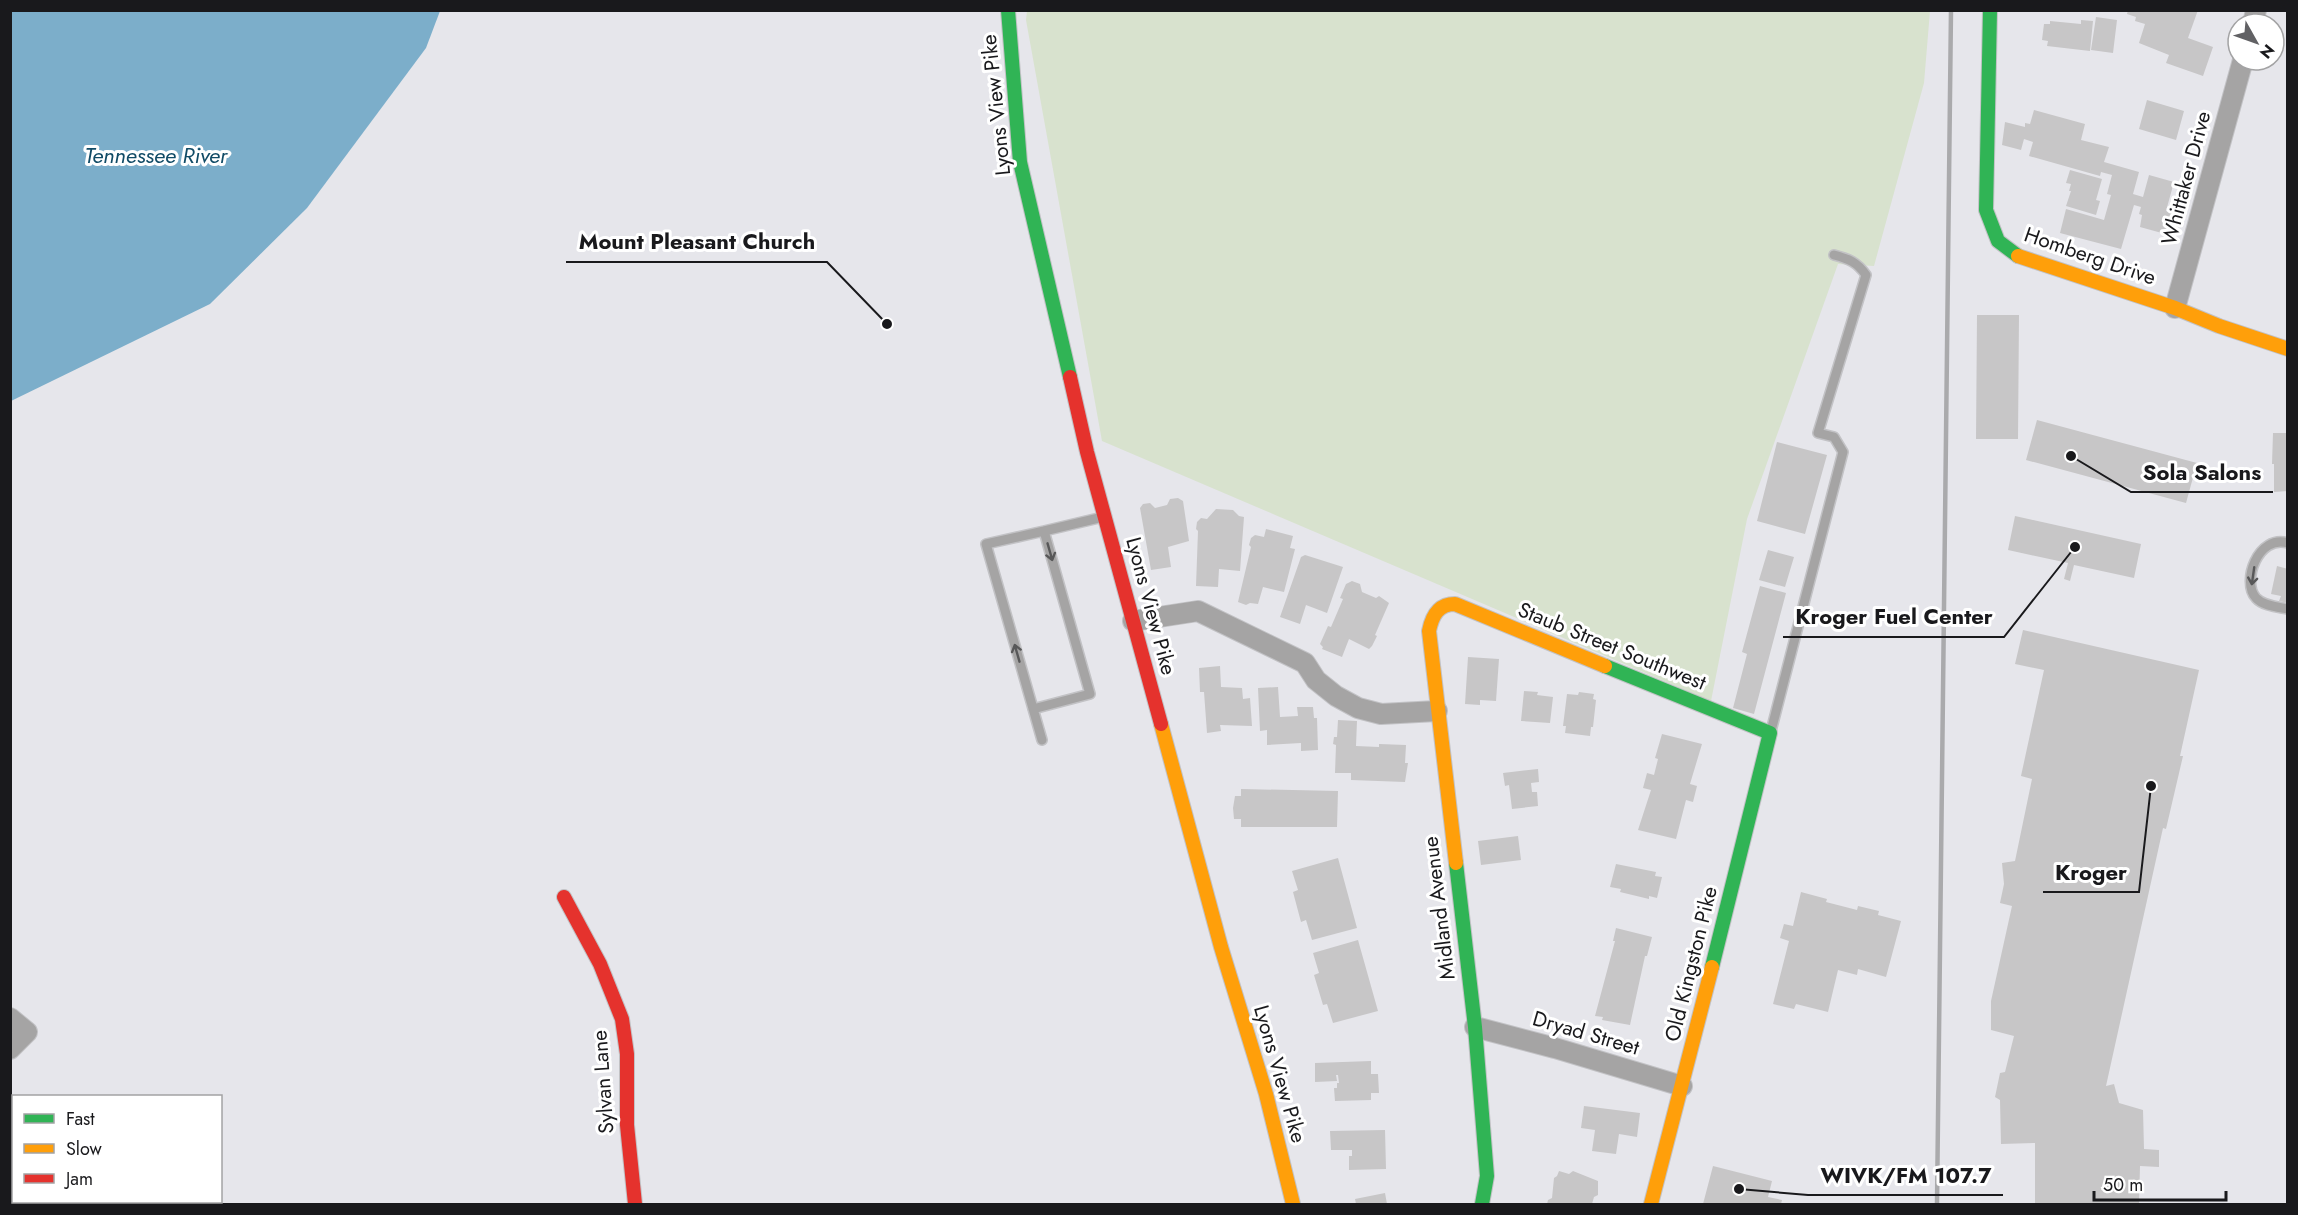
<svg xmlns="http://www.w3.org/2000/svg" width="2298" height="1215" font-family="Jost,sans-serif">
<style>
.green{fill:#d8e2ce}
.water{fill:#7caeca}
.building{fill:#c7c6c7}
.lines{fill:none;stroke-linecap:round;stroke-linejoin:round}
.lane-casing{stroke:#c2c2c5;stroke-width:12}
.street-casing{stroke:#c2c2c5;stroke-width:22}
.fast-casing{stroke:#c2c2c5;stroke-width:16}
.slow-casing{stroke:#c2c2c5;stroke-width:16}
.jam-casing{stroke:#c2c2c5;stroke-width:16}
.lane{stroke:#a5a4a4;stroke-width:9}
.street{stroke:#a5a4a4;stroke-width:20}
.fast{stroke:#30b455;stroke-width:14}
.slow{stroke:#ff9f0a;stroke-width:14}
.jam{stroke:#e5322d;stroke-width:14}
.rail{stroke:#aaaaac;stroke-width:4.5}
.oneway{stroke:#585859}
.labels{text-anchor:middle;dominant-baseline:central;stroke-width:6;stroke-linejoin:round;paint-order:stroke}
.street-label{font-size:21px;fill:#19191c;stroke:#fff}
.water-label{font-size:22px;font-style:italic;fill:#104b66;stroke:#fff}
.leader{fill:none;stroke:#19191c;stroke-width:2}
.callout-dot{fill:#19191c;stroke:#fff;stroke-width:2}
.callout-label{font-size:22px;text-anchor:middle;font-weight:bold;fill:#19191c;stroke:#fff;stroke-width:6;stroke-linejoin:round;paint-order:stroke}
</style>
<rect width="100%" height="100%" fill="#e6e6eb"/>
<path class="green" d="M1027,11h903l-6,72 -50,183 -36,-2 -91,255 -36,182 -609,-260 -76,-421z"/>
<path class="water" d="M11,10h429v1l-14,37 -119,160 -97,96 -199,97z"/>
<path class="building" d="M2128,10h70l-10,28 25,9 -10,29 -37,-13 3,-8 -30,-12 6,-19 -10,-3 1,-4 -9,-3z
M2096,17l21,3 -4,33 -22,-3z
M2081,20l12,1 -3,30 -43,-5 1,-5 -6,-1 2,-16h6v-3l31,3z
M2147,100l37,11 -8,29 -37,-11z
M2034,110l51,14 -4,16 28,7 -5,15 35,10 -6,22 10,3 6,-22 25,7 -8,29 9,3 -2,6 4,1 -3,8 -4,-1 -1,7 -29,-8 2,-12 -3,-1 2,-7 -7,-2 -13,44 -61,-16 6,-24 38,11 7,-25 -4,-1 5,-19 -11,-3 -1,4 -71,-20 4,-14 -9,-3 -3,11 -19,-5 3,-23 20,5v-4l5,1z
M2070,170l32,9 -6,21 4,1 -4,14 -30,-9 5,-15h-2l2,-7 -5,-1z
M1977,315h42l-1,124h-42z
M2037,420l160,43 -11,40 -160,-43z
M2273,433h15v58l-14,1v-28h-2z
M1777,442l50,13 -22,79 -48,-13z
M1178,498l5,3 6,40 -21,6 3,20 -20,3 -11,-62 3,-4 7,-1 5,5 12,-3 3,-6z
M1216,509l17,1 6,6 5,1 -4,54 -21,-2 -1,18 -22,-1 2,-55 -2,-2 1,-7 4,-4 6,1z
M2015,516l126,28 -7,34 -60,-13 -4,16 -6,-2 4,-16 -60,-13z
M1266,529l27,7 -3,12 5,1 -11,43 -21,-5 -5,17 -8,-1 -4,2 -8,-3 13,-55 -2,-2 2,-7 4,-3 9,2z
M1768,550l26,7 -9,30 -26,-7z
M1305,555l38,12 -16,46 -21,-8 -6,19 -20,-7 21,-60z
M2277,566l11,3v34l-9,-2 2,-5 -10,-2z
M1352,581l8,3 2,8 14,6 3,-2 10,7 -14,32 2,1 -5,10 -3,3 -20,-10 -7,18 -20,-8 1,-2 -3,-3 8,-18 3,1 12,-28 -3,-1 6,-14z
M1760,586l26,7 -32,121 -21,-6 14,-54 -5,-2z
M2023,630l176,40 -19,86h3l-17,73 -3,-1 -57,258 8,-2 5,19 24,7 1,39 15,1v17l-19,-1 -1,38h-104v-61l-34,1 -1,-44 -5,-3 5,-24 5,-1 9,-36 -23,-6v-29l21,-95 -12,-3 4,-19 -2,-21 13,-2 17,-82 -11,-3 23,-106 -29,-6z
M1468,657l31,2 -3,42 -16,-1v5l-15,-1z
M1220,666l1,21 21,1 1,11 7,-1 2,28 -32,-1 1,6 -14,2 -3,-41h-4l-1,-24z
M1278,687l2,30 18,-1 -1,-9h16l1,11h3l1,32 -17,1v-8l-34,2v-15l-7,1 -2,-43z
M1524,691l14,1 -1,3 16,2 -3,26 -29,-2z
M1579,692l15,2 -1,5 3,1 -3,27h-2l-1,9 -25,-3 1,-7h-3l4,-32 11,1z
M1338,720l19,1 -1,25 23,1v-3l27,1 -1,18h3l-3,19 -54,-2v-7h-16l1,-28 -3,-1 1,-7h3z
M1662,734l40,10 -12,40 7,2 -4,16 -7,-2 -10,39 -38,-9 13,-40 -8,-2 4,-15 7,2 4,-16 -3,-1z
M1538,769l1,13 -8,1 1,9h5l1,14 -26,3 -3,-24 -4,1 -2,-13z
M1241,789l97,2 -1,36h-96v-8h-7l-1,-11 2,-12h6z
M1518,836l3,24 -40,5 -3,-24z
M1338,858l19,70 -45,12 -6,-20 -5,2 -8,-30 5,-2 -6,-19z
M1616,864l40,8 -1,4 7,1 -5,21 -8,-2v3l-29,-7 1,-3 -11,-2z
M1801,892l26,7 -1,3 31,8 1,-4 21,5 -1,4 23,6 -15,56 -28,-8 -1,6 -19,-5 -10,42 -32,-8 -2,5 -21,-5 16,-63 -9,-3 4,-14 9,2z
M1616,928l36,9 -5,19h-2l-15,69 -28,-5 1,-3 -8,-1 20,-75h-2z
M1358,940l20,71 -45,12 -6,-19 -4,1 -9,-30 5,-2 -6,-20z
M1371,1061v13h7l1,19h-8v7l-36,1 -1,-13h3v-5h2l-1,-8h-2l1,6 -22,1v-19z
M1584,1106l56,7 -3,24 -18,-3 -3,20 -24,-3 3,-21 -14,-2z
M1385,1130l1,39 -37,1v-14h3v-6h-21l-1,-19z
M1713,1166l59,15 -4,16 14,3 -1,4h-78z
M1559,1171l10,3 4,-3 25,10v14l-4,2 -2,7h-45l1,-4 4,-2 2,-20 3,-2z
M1385,1193l2,11h-31l-1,-5z"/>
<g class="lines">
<g class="lane-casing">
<path id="lane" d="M1044,531l59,-14
M2288,543c-30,-9 -47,39 -32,55 7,8 22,9 32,11
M1033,709l57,-15 -46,-163 -58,13 56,196
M1771,731l72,-279 -9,-15 -16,-4 48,-158c-9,-13 -17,-16 -32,-20"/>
</g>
<g class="street-casing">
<path id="street" d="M2253,24l3,-14
M2175,308l68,-248
M1133,621l65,-10 107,52 11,17 20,16 22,12 23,6 56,-3
M10,1018l17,14 -17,17
M1475,1027l80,21 127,38"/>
</g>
<g class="fast-casing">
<path id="fast" d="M1008,10l12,152 50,215
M1990,10l-4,200 12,31 20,15
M1605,666l165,67 -58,234
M1456,863l19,164 12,149 -5,28"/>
</g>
<g class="slow-casing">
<path id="slow" d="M2018,256l157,52 44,18 69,23
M1161,724l60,223 45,147 27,110
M1456,863l-27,-232c3,-15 9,-27 26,-27l150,62
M1651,1204l61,-237"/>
</g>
<g class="jam-casing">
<path id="jam" d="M1070,377l17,75 74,272
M564,897l36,67 22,55 5,35v71l8,79"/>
</g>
<use href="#lane" class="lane"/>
<use href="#street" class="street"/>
<use href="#fast" class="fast"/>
<use href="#slow" class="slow"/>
<use href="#jam" class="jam"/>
<path class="rail" d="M1937,1204l14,-1194"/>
</g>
<defs><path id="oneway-shaft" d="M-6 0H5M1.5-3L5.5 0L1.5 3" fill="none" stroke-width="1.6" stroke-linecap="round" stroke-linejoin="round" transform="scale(1.5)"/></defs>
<g class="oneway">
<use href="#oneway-shaft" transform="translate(1050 552) rotate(74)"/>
<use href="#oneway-shaft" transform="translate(2253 576) rotate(98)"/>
<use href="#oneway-shaft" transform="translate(1017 653) rotate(-106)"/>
</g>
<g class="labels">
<g class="street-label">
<text transform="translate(996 105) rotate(-96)">Lyons View Pike</text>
<text transform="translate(2186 178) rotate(-75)">Whittaker Drive</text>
<text transform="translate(2090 256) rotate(19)">Homberg Drive</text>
<text transform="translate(1151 606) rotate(75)">Lyons View Pike</text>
<text transform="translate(1612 646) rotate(22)">Staub Street Southwest</text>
<text transform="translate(1439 908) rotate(-97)">Midland Avenue</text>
<text transform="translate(1691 964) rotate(-76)">Old Kingston Pike</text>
<text transform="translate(1586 1033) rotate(16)">Dryad Street</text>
<text transform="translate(1280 1074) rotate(74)">Lyons View Pike</text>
<text transform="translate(603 1082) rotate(-94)">Sylvan Lane</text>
</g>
<g class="water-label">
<text x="156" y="155">Tennessee River</text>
</g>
</g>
<path class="leader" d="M887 324L827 262H566M2071 456L2131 492H2273M2075 547L2004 637H1783M2151 786L2139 892H2043M1739 1189L1808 1195H2003"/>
<g class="callout-dot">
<circle cx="887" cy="324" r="6"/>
<circle cx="2071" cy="456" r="6"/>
<circle cx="2075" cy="547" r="6"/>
<circle cx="2151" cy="786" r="6"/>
<circle cx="1739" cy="1189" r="6"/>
</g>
<g class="callout-label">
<text x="697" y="249">Mount Pleasant Church</text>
<text x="2202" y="480">Sola Salons</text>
<text x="1894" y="624">Kroger Fuel Center</text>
<text x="2091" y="880">Kroger</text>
<text x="1906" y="1183">WIVK/FM 107.7</text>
</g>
<rect width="2298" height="1215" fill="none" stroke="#19191c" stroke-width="24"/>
<rect x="12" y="1095" width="210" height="108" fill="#ffffff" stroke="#a3a3a4" stroke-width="1.5"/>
<rect x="24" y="1114" width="30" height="9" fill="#30b455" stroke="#a3a3a4" stroke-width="1.5"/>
<text x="66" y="1125" font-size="18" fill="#19191c">Fast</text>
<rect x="24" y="1144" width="30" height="9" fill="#ff9f0a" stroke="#a3a3a4" stroke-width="1.5"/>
<text x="66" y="1155" font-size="18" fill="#19191c">Slow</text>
<rect x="24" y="1174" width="30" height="9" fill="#e5322d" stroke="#a3a3a4" stroke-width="1.5"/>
<text x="66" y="1185" font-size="18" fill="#19191c">Jam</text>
<g transform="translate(2256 42) rotate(130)"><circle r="28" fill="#ffffff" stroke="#a3a3a4" stroke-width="1.5"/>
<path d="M0-4.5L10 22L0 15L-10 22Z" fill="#616164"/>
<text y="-9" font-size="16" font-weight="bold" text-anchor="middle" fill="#19191c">N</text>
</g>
<path d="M2094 1191v9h132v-9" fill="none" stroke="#19191c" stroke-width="3"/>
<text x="2103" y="1191" font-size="18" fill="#19191c" stroke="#ffffff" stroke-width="4.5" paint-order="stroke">50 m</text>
</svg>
